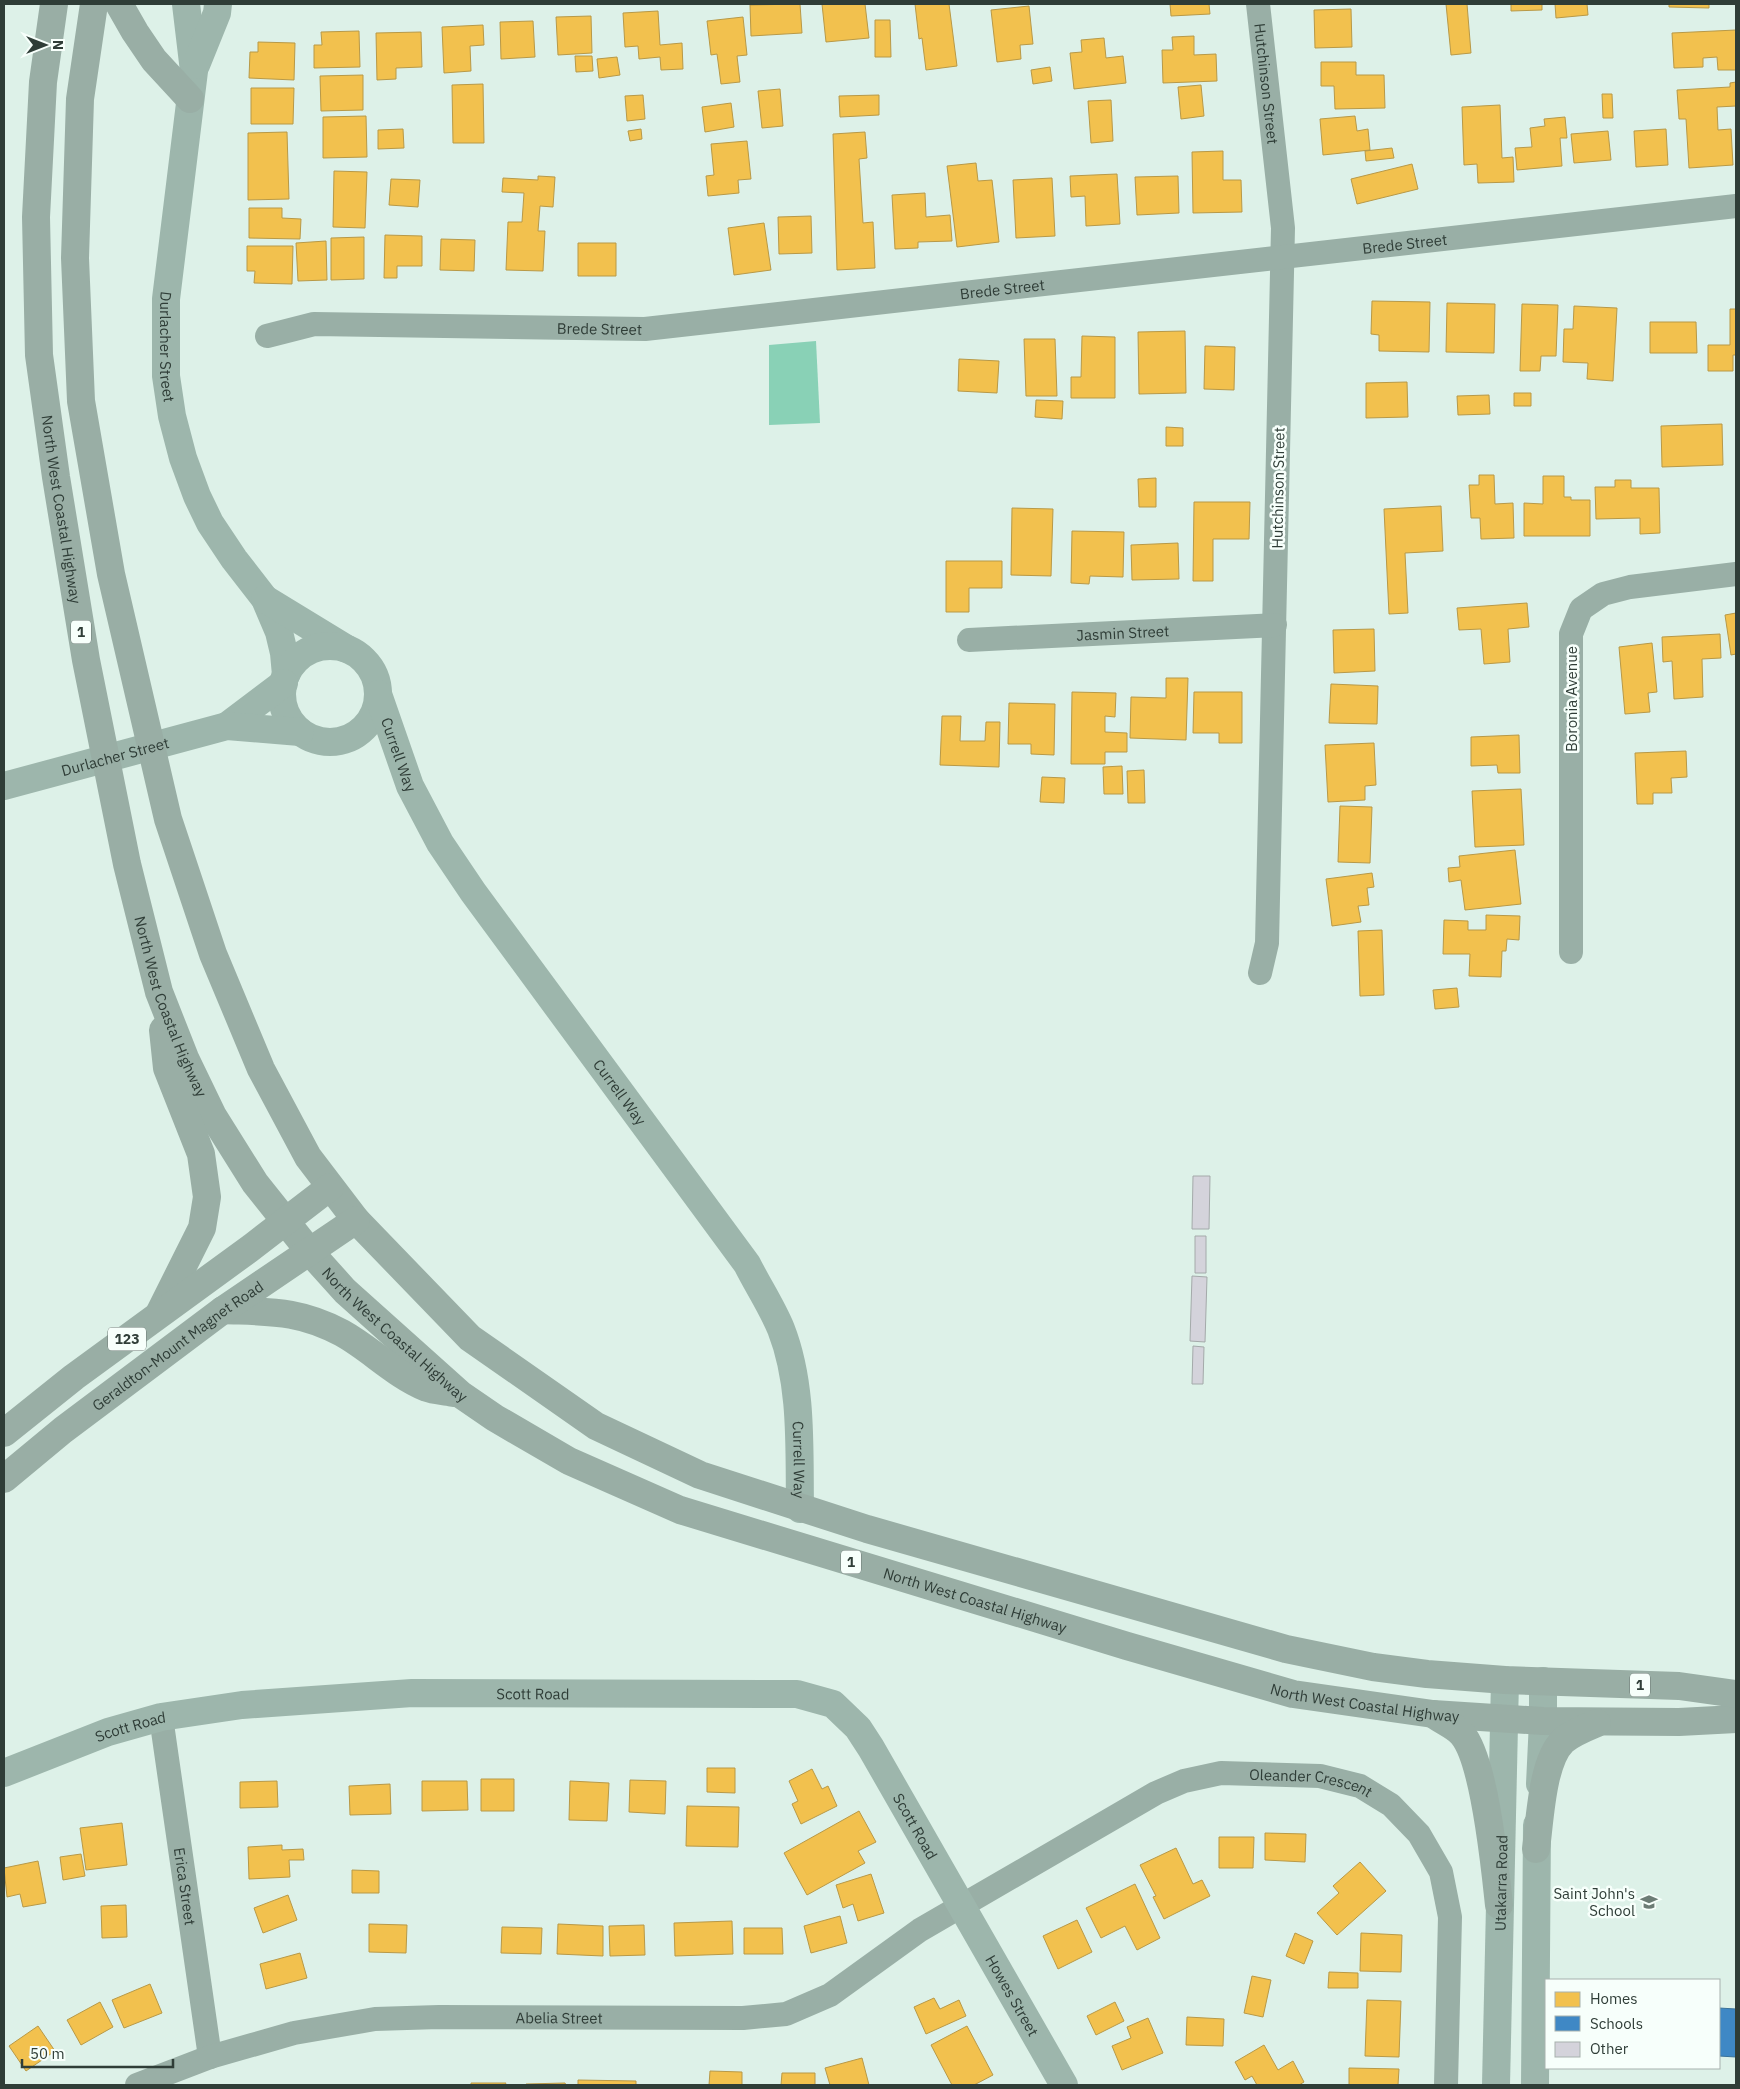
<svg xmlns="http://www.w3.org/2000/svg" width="1740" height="2089" font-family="'IBM Plex Sans',sans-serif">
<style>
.water{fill:#89d1b6}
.homes{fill:#f2c14e;stroke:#b89947}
.schools{fill:#3f88c5;stroke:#3a729a}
.building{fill:#d4d3db;stroke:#a4aaaa}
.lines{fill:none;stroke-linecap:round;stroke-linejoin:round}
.street{stroke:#99afa6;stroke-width:24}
.secondary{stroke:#9db6ac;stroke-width:28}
.highway{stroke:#99aea5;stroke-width:28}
.labels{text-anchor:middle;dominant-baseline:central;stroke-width:5;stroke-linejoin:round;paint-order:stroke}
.shield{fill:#f7fffb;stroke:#6b7772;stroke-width:1}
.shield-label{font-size:14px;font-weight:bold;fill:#2f3d37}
.street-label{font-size:15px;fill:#2f3d37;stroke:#f7fffb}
.poi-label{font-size:15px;fill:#2f3d37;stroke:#f7fffb;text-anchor:end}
</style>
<rect width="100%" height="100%" fill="#ddf1e8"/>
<path class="water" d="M816,341l4,82 -51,2v-80z"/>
<path class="homes" d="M800,4l2,29 -51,3 -1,-31z
M822,4h43l4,34 -43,4z
M915,4h34l8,62 -31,4 -4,-32 -3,1z
M1170,4h39l1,10 -39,2z
M1446,4h21l4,49 -20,2z
M1511,4h31v6l-31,1z
M1555,4h32l1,11 -32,3z
M1669,4h40v4l-40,-1z
M1029,6l4,38 -13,1 1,14 -24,3 -6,-52z
M1351,9l1,38 -37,1 -1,-38z
M658,11l2,34 22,-2 1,26 -22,1 -1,-13 -21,2 -1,-13 -13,1 -2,-34z
M591,16l1,37 -34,2 -2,-38z
M743,17l4,38 -10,1 3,26 -19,2 -4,-30 -6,1 -4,-34z
M875,20h15l1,37h-16z
M533,21l2,36 -34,2 -1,-37z
M483,25l1,20 -14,1 1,25 -27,2 -2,-46z
M1736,30v40h-18l-1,-13 -14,1v9l-29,1 -2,-35z
M359,31l1,36 -46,1v-23h8l-1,-13z
M421,32l1,35 -26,1v11l-19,1 -1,-47z
M1194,36v19l22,-1 1,27 -54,2 -1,-33h11l-1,-13z
M1104,38l2,20 17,-2 3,27 -52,6 -4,-36 12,-1 -1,-12z
M258,42l37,1 -1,37 -45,-2 1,-26h8z
M575,56h17l1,15 -17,1z
M617,57l3,18 -21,3 -2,-19z
M1321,62h35v13h28l1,33 -50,1 -1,-23h-13z
M1050,67l2,14 -19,3 -2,-14z
M363,75v35l-42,1 -1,-35z
M1736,82v24l-19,1 1,23 13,-1 2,36 -44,3 -3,-49h-7l-2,-29 53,-3v-4z
M483,84l1,59h-31l-1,-58z
M1201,85l3,31 -23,3 -3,-32z
M251,88h43l-1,36h-42z
M780,89l3,37 -21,2 -4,-37z
M1602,94h10l1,24h-10z
M643,95l2,24 -18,2 -2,-25z
M879,95v20l-39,2 -1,-21z
M1111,100l2,41 -22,2 -3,-42z
M731,103l3,24 -29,5 -3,-25z
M1500,105l2,53 11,-1 1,25 -36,1 -1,-19 -13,1 -2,-58z
M366,116l1,41 -44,1v-41z
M1355,116l2,15 11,-2 2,21 -47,5 -3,-36z
M1565,117l2,21h-7l2,28 -45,4 -2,-22 17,-1 -2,-19 15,-2 -1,-7z
M403,129l1,19 -26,1v-19z
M641,129l1,10 -12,2 -2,-10z
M1666,129l2,36 -32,2 -2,-36z
M1608,131l3,29 -37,3 -3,-29z
M287,132l2,67 -41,1v-67z
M865,132l2,26 -8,1 4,64 10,-1 2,46 -38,2 -4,-136z
M747,141l4,38 -13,1 1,13 -31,3 -2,-20 8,-1 -3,-31z
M1392,148l2,10 -28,3 -1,-10z
M1223,151v29h18l1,32 -49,1 -1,-61z
M976,163l2,18 14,-1 7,62 -42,5 -10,-81z
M1412,164l6,25 -61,15 -6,-25z
M334,171l33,1 -2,56 -32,-1z
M1117,174l3,50 -34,2 -1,-30 -14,1 -1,-21z
M538,176l17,1 -2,30 -13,-1 -2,25h7l-2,40 -37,-1 2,-48h14l2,-29 -22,-1 1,-14 35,2z
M1178,176l1,37 -42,2 -2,-38z
M1052,178l3,58 -39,2 -3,-58z
M391,179l29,1 -2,27 -29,-2z
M925,193l1,24 24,-2 2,26 -34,1v6l-23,1 -3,-54z
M249,208h33v10l19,1 -1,20 -51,-1z
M811,216l1,37 -33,1 -1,-37z
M764,223l7,47 -37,5 -6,-47z
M385,235l37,1v30h-25v12h-13z
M364,237v42l-33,1v-42z
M441,239l34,1 -1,31 -34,-1z
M326,241l1,39 -29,1 -2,-38z
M578,243h38v33h-38z
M247,246h46l-1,38 -38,-1 1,-12h-8z
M1372,301l58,1 -1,50 -50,-1v-16l-8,-1z
M1447,303l48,1 -1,49 -48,-1z
M1522,304l36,1 -2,51h-15l-1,15h-20z
M1574,306l43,2 -4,73 -26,-2 1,-16 -25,-1 1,-33h9z
M1730,309h6v46h-3v16h-25v-26h22z
M1650,322h46l1,31h-47z
M1185,331l1,62 -47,1 -1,-62z
M1082,336l33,1v61h-44v-21h10z
M1024,339h31l2,57h-31z
M1205,346l30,1 -1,43 -30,-1z
M959,359l40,2 -2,32 -39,-2z
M1407,382l1,35 -42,1v-35z
M1514,393h17v13h-17z
M1489,395l1,19 -32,1 -1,-19z
M1036,400l27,1 -1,18 -27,-2z
M1722,424l1,41 -61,2 -1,-41z
M1166,427l17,1v18h-17z
M1479,475h15l1,29 18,-1 1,35 -33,1 -1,-21h-9l-2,-33h10z
M1543,476h21v21h7v3h19v36h-66v-33l19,1z
M1156,478v29h-17l-1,-28z
M1615,480h16v8h28l1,45 -20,1v-16l-44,1 -1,-32h20z
M1194,502h56l-1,37h-36v42h-20z
M1441,506l2,45 -38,2 3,60 -19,1 -5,-105z
M1012,508l41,1 -2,67 -40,-1z
M1072,531l52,1 -1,45 -33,-1 -1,8 -18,-1z
M1178,543l1,36 -47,1 -1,-35z
M946,561h56v27h-33v24h-23z
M1527,603l2,24 -21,2 2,33 -26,2 -3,-35 -22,1 -2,-22z
M1736,613v41l-5,1 -6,-40z
M1374,629l1,42 -41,2 -1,-43z
M1720,634l1,24 -19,1 1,38 -29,2 -2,-38 -9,1 -1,-25z
M1652,643l5,49 -9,1 2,19 -25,2 -6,-67z
M1166,678h22l-2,62 -56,-2 1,-41 35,1z
M1331,684l47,2 -1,38 -48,-1z
M1072,692l44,1 -1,24 -10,-1v16l22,1v19h-22v12h-34z
M1194,692h48v51h-23v-10h-26z
M1009,703l46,1 -1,51 -23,-1v-10h-23z
M942,716h19l-1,25h25l1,-19h14l-1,45 -59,-2z
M1519,735l1,38h-22l-1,-8 -26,1v-29z
M1374,743l2,42 -11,1v14l-37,2 -3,-57z
M1686,751l1,26 -16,1 1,15h-19v11h-16l-2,-51z
M1122,766l1,28h-19l-1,-27z
M1144,770l1,33h-17l-1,-32z
M1042,777l23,1 -1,25 -24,-1z
M1521,789l3,56 -49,2 -3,-56z
M1340,806l32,1 -2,56 -32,-1z
M1515,850l6,54 -56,6 -4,-30 -12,2 -1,-14 12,-1 -1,-11z
M1372,873l2,14 -7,1 2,17 -11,1 3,16 -29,4 -6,-47z
M1486,915l34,1 -1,24 -12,-1 -1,12h-4l-1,26 -32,-1 1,-22h-27l1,-34 24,1v9h18z
M1382,930l2,65 -24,1 -2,-65z
M1457,988l2,19 -24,2 -2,-19z
M707,1768h28v25l-28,-1z
M812,1769l10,20 6,-3 9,20 -36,18 -9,-20 6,-3 -9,-20z
M481,1779h33v32h-33z
M630,1780l36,1 -1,33 -36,-2z
M277,1781l1,26 -38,1v-26z
M422,1781h45l1,29 -46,1z
M570,1781l39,2 -2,38 -38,-1z
M390,1784l1,30 -41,1 -1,-29z
M687,1806l52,1 -1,40 -52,-1z
M859,1811l17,31 -18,9 7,12 -58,32 -23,-42z
M122,1823l5,42 -41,5 -6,-42z
M1265,1833l41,1 -1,28 -40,-2z
M1219,1837h35l-1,31h-34z
M282,1845v5l21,-1 1,11h-15l1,17 -41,2 -1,-32z
M1176,1848l17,36 9,-4 8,16 -46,23 -11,-22 3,-1 -16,-31z
M81,1854l4,22 -22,4 -3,-23z
M38,1861l8,42 -23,4 -3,-13 -13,3 -3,-29z
M1360,1862l26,29 -49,44 -20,-22 22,-20 -6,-7z
M352,1870l27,1v22h-27z
M871,1874l13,39 -26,8 -5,-17 -10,4 -7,-23z
M1135,1884l25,54 -23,12 -12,-24 -24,12 -15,-30z
M288,1895l9,25 -34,13 -9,-25z
M126,1905l1,32 -25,1 -1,-32z
M840,1916l7,27 -36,10 -7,-27z
M1077,1920l15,32 -34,17 -15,-33z
M732,1921l1,33 -58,2 -1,-33z
M369,1924l38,1 -1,28 -37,-1z
M558,1924l45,2v30l-46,-2z
M644,1925l1,30 -35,1 -1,-30z
M502,1927l40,1 -1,26 -40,-1z
M744,1928h38l1,26h-39z
M1295,1933l18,8 -9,23 -18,-8z
M1361,1933l41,2 -1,37 -41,-1z
M300,1953l7,25 -41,11 -6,-25z
M1329,1972l29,1v15h-30z
M1252,1976l19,4 -8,37 -19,-4z
M150,1984l12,29 -38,15 -12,-28z
M934,1998l6,11 19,-9 7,16 -40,18 -12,-27z
M1367,2000l34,1 -2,56 -34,-1z
M100,2002l13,25 -32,18 -14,-25z
M1115,2002l9,19 -28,14 -9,-19z
M1187,2017l37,2 -1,27 -37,-1z
M1148,2018l15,35 -41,17 -10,-24 19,-8 -4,-11z
M38,2026l17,25 -29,20 -17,-25z
M967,2026l26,49 -19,10h-22l-21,-40z
M1264,2045l14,25 15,-9 11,21 -5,3h-42l-5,-9 -7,4 -10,-18z
M862,2058l7,27h-39l-5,-17z
M1349,2068l50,1 -1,16h-49z
M710,2071l32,1v13h-33z
M782,2073h33v12h-34z
M578,2080l58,1v4h-58z
M471,2083h35l-1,2h-34z
M565,2083l1,2h-40v-1z"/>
<path class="schools" d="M1719,2008l17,1v48l-17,-1z"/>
<path class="building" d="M1193,1176h17l-1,53h-17z
M1195,1236h11v37h-11z
M1192,1276l15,1 -2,65 -15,-1z
M1193,1346l11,1 -1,37h-11z"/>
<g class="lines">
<g class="street">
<path id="s1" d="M1258,4l25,224 -16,715 -7,30"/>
<path id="s2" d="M267,336l47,-12 331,5 1091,-123"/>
<path id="s3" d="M969,640l306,-15"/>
<path d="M1571,952v-318l10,-25 22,-15 27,-7 106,-13"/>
<path id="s4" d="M161,1717l49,340"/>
<path id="s5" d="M137,2085l73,-28 84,-24 81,-14 64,-2 304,1 43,-4 44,-19 90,-65 236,-137 28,-12 37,-8 99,3 40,10 31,19 28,29 22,38 9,45 -4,168"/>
</g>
<g class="secondary">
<path id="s6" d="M186,4l8,67 -28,228v77l6,40 11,42 14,38 13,27 24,36 31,40 14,33 5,21 2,22"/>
<path d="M196,65l21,-52 1,-9"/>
<path d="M265,599l82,50"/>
<circle cx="330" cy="694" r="48"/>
<path id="s7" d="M378,694l32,92 30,57 33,49 274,372c11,22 25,43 34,65 22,56 18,121 19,180"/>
<path d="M227,726l57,-43"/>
<path id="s8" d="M4,786l223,-60 73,6"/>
<path id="s9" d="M4,1773l104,-41 53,-15 81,-12 170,-12 385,1 36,10 25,24 13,20 193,337"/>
<path d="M1540,1784l3,-63v-40"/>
<path id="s10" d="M1496,2085l9,-405"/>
<path d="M1535,2085l2,-260"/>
</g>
<g class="highway">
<path id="s11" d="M54,4l-11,78 -7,135 3,138 17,122 30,183 41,204 32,128 26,66 28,58 42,67 55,69 35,39 115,103 35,24 74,43 111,49 447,136 166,48 140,20 110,7 136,1 57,-3"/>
<path d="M94,4l-14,95 -5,159 6,143 30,173 57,245 45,135 48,115 47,88 48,63 114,118 126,88 104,49 167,54 419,120 87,18 54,7 78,6 174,6 57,8"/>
<path d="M119,4l16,28 19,28 36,39"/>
<path d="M223,1310c47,2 76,0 119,23 29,16 53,42 85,55 8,3 18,3 26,5"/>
<path d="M160,1312l42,-84 5,-31 -6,-43 -34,-86 -4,-38"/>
<path d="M4,1433l70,-56 178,-130 78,-60"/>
<path id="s12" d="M4,1479l59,-49 160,-120 133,-90"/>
<path d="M1433,1714c9,7 22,12 29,20 23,27 33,134 37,171"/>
<path d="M1536,1849c4,-29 6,-88 27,-108 9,-8 22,-13 34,-18"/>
</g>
</g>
<defs>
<g id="school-bare" transform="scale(1.35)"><path d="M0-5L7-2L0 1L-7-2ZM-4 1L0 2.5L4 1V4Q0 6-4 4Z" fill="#6c7c75" stroke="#f7fffb" stroke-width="2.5" paint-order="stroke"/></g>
</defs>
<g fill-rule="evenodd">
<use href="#school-bare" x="1649" y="1902"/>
</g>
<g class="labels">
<g class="shield">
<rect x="71" y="620.5" width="20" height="23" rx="4"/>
<rect x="108" y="1327.5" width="38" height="23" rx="4"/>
<rect x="841" y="1550.5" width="20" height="23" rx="4"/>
<rect x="1630" y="1673.5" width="20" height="23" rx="4"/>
</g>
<g class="shield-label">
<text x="81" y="632">1</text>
<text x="127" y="1339">123</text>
<text x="851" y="1562">1</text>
<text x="1640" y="1685">1</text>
</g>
<g class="street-label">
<text stroke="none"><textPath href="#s1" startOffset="80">Hutchinson Street</textPath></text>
<text stroke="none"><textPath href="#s2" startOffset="1144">Brede Street</textPath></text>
<text stroke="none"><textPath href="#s2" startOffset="739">Brede Street</textPath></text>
<text stroke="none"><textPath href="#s2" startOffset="334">Brede Street</textPath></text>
<text stroke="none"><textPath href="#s6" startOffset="345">Durlacher Street</textPath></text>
<text transform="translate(1278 488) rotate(-89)">Hutchinson Street</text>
<text stroke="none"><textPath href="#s11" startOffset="508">North West Coastal Highway</textPath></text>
<text stroke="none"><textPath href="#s3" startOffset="154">Jasmin Street</textPath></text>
<text transform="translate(1571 699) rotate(-90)">Boronia Avenue</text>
<text stroke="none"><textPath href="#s7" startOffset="64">Currell Way</textPath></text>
<text stroke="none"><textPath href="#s8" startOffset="115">Durlacher Street</textPath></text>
<text stroke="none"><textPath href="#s11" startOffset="1018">North West Coastal Highway</textPath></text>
<text stroke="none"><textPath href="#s7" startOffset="469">Currell Way</textPath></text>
<text stroke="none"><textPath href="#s11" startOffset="1422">North West Coastal Highway</textPath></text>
<text stroke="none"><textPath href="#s12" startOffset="219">Geraldton-Mount Magnet Road</textPath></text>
<text stroke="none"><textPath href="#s7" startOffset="889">Currell Way</textPath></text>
<text stroke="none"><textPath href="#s11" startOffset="2068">North West Coastal Highway</textPath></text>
<text stroke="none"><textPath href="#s9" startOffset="540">Scott Road</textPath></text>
<text stroke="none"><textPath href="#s11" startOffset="2472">North West Coastal Highway</textPath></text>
<text stroke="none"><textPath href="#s9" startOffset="135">Scott Road</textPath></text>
<text stroke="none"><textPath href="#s5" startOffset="1250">Oleander Crescent</textPath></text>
<text stroke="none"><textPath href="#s9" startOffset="990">Scott Road</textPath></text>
<text stroke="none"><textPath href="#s10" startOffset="202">Utakarra Road</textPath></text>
<text stroke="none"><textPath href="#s4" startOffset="171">Erica Street</textPath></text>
<text stroke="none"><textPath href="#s9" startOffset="1185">Howes Street</textPath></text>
<text stroke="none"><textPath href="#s5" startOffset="432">Abelia Street</textPath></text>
</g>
<g class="poi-label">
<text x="1635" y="1893">Saint John's<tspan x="1635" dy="17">School</tspan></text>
</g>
</g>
<rect width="1740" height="2089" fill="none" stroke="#2f3d37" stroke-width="10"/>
<rect x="1545" y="1979" width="175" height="90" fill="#f7fffb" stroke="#a7b1ad"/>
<rect x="1555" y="1992" width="25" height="15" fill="#f2c14e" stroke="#a7b1ad"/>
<text x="1590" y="2004" font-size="15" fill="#2f3d37">Homes</text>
<rect x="1555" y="2016" width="25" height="15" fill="#3f88c5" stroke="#a7b1ad"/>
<text x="1590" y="2029" font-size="15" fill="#2f3d37">Schools</text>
<rect x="1555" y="2042" width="25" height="15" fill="#d4d3db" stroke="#a7b1ad"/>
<text x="1590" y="2054" font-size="15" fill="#2f3d37">Other</text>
<g transform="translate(45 45) rotate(90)" stroke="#f7fffb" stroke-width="4" paint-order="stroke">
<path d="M0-4L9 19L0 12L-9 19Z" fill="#2f3d37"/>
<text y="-8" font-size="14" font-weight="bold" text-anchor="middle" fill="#2f3d37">N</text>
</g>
<path d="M22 2059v8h151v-8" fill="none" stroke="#2f3d37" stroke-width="2.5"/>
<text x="30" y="2059" font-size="15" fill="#2f3d37" stroke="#f7fffb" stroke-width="4" paint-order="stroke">50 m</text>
</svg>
